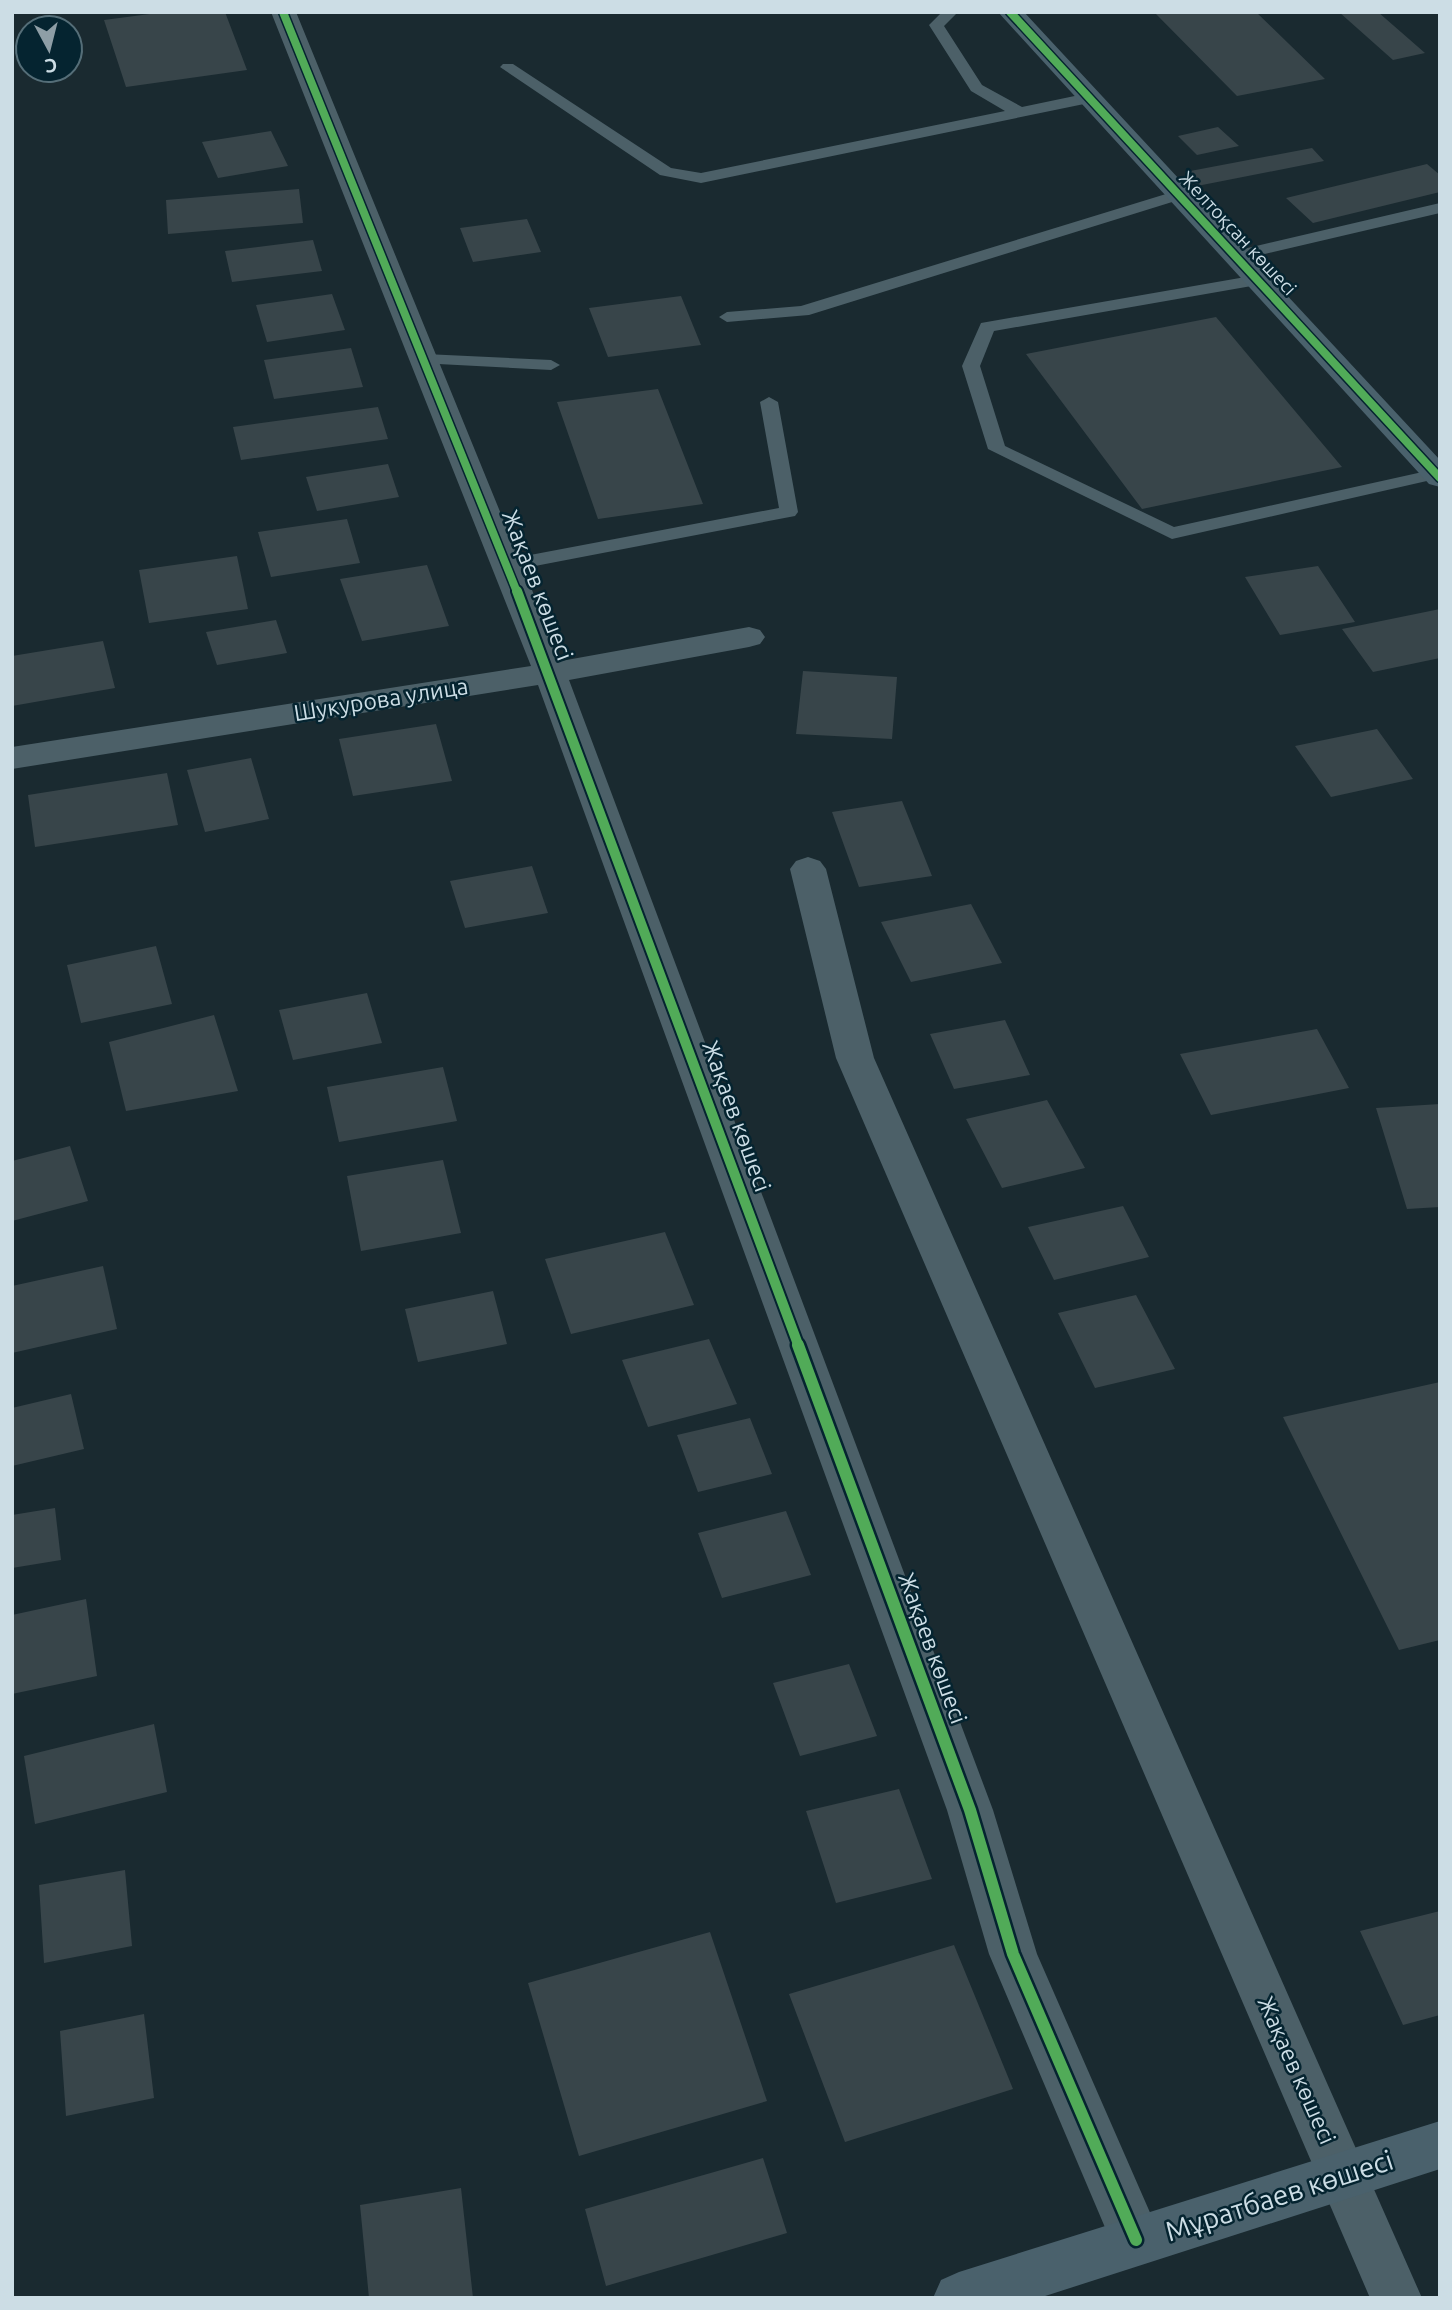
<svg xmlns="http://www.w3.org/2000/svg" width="1452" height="2310" font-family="Ubuntu,sans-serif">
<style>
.building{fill:#38454a}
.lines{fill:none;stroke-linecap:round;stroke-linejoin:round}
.lane{fill:#4c6068;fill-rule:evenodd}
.street{fill:#4c6068;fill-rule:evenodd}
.secondary{fill:#4a616c;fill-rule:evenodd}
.cycleway-far2-casing{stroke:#052430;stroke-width:11}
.cycleway-far1-casing{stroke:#052430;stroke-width:14}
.cycleway-casing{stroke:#052430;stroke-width:17}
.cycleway-far2{stroke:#51ab58;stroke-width:8}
.cycleway-far1{stroke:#51ab58;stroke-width:10}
.cycleway{stroke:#51ab58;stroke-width:12}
.labels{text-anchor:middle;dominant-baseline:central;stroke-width:5;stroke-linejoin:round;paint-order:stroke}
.far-street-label{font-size:19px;fill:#ccdde5;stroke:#052430}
.street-label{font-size:23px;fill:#ccdde5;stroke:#052430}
.near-street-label{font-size:28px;fill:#ccdde5;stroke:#052430}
</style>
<rect width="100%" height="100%" fill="#1a2a30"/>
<path class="building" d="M165,12h60l22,58 -121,17 -22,-67z
M1154,12h102l69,67 -88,17z
M1339,12h39l47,41 -32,7z
M1218,127l21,19 -42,9 -19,-19z
M271,131l17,35 -70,12 -16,-36z
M1312,148l12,13 -127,25 -12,-14z
M1427,164l13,11v17l-127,31 -27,-25z
M299,189l4,34 -135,11 -2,-34z
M527,219l14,33 -68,10 -13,-34z
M313,240l9,31 -90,11 -7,-31z
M332,294l13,36 -78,12 -11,-37z
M681,296l20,49 -93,12 -19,-49z
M1216,317l126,150 -200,42 -116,-155z
M351,348l12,39 -89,12 -10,-39z
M658,389l45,115 -105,15 -41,-117z
M378,407l10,32 -147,21 -8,-33z
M388,464l11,33 -82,14 -11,-34z
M347,519l13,44 -89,14 -13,-45z
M237,556l11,53 -99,14 -10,-53z
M427,565l22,61 -87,15 -22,-62z
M1318,566l37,56 -75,13 -35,-58z
M1440,609v49l-67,14 -31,-43z
M276,620l11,33 -70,12 -11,-33z
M103,641l12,47 -103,18v-50z
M803,671l94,6 -5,62 -96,-5z
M436,724l16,57 -99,15 -14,-57z
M1377,729l36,50 -82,18 -36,-51z
M251,758l18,61 -64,13 -18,-62z
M167,773l11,52 -143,22 -7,-52z
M902,801l30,75 -73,11 -27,-75z
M532,866l16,47 -83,15 -15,-47z
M971,904l31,59 -91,19 -30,-60z
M156,946l16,58 -91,19 -14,-58z
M367,993l15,50 -89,17 -14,-50z
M214,1015l24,76 -112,20 -17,-69z
M1005,1020l25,55 -76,14 -24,-55z
M1317,1029l32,59 -138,27 -31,-61z
M443,1067l14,54 -118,21 -12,-55z
M1047,1100l38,68 -83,20 -36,-69z
M1440,1104v103l-33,2 -31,-101z
M70,1146l18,55 -76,20v-60z
M443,1160l18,73 -100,18 -14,-75z
M1123,1206l26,51 -95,23 -26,-53z
M665,1232l29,73 -123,29 -26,-75z
M103,1266l14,63 -105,24v-67z
M493,1291l14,53 -89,18 -13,-53z
M1136,1295l39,74 -80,19 -37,-75z
M709,1339l28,65 -89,23 -26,-67z
M1440,1382v258l-41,10 -116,-233z
M71,1394l13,55 -72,17v-58z
M750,1418l22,56 -74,18 -21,-57z
M55,1508l6,52 -49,8v-53z
M786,1511l25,64 -89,23 -24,-65z
M86,1599l11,77 -85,18v-79z
M849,1664l28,72 -77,20 -27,-73z
M154,1724l13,68 -132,32 -11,-68z
M899,1789l33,90 -96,24 -30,-92z
M125,1870l7,76 -88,17 -5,-78z
M1440,1911v104l-37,10 -43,-94z
M710,1932l57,169 -188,55 -51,-173z
M954,1945l59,144 -168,53 -56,-148z
M144,2014l10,84 -88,18 -6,-85z
M763,2158l24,75 -181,53 -21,-77z
M461,2188l12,110h-104l-9,-93z"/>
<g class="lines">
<path class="lane" d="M942,12h16l-14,14 38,59 40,22 67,-14 8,5 -8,5 -388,80 -41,-8 -160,-108 3,-3h10l158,104 30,5 304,-62 -34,-20 -42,-66z
M1179,190l8,5 -2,3 -376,117 -82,7 -8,-5 8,-5 74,-6z
M1440,203v10l-205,48 -8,-5 8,-5z
M1257,275l8,5 -2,4 -269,47 -14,35 25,80 169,81 262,-58 4,1v8l-268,61 -184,-90 -26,-83 19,-43z
M425,354l126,6 9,5 -9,5 -132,-7 -3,-4 3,-4z
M769,397l9,5 20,110 -3,4 -286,55 -9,-6 9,-6 270,-51 -19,-106z"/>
<path class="street" d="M271,12h25l265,649 188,-34 11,3 5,7 -5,7 -11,3 -180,33 424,1130 44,144 125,286 -8,18 -18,7 -18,-7 -129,-304 -42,-144 -409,-1125 -526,84v-22l519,-81z
M808,857l12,4 6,8 48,189 548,1240h-52l-534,-1240 -46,-189 6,-8z"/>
<path class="secondary" d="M998,12h26l416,448v27l-11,-3z
M1440,2121v48l-401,129h-106l8,-18 18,-8z"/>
<g class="cycleway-far2-casing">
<path id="cycleway-far2" d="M283,12l234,580
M1010,12l430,466"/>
</g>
<g class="cycleway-far1-casing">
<path id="cycleway-far1" d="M517,591l282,756"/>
</g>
<g class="cycleway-casing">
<path id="cycleway" d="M798,1345l172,465 43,144 123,286"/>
</g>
<use href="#cycleway-far2" class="cycleway-far2"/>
<use href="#cycleway-far1" class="cycleway-far1"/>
<use href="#cycleway" class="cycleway"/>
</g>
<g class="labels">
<g class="far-street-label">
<text transform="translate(1238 233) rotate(47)">Желтоқсан көшесі</text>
</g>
<g class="street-label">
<text transform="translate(538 585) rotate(69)">Жақаев көшесі</text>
<text transform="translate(381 699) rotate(-9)">Шукурова улица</text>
<text transform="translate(737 1116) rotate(70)">Жақаев көшесі</text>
<text transform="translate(933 1648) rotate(70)">Жақаев көшесі</text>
<text transform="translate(1297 2070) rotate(66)">Жақаев көшесі</text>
</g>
<g class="near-street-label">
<text transform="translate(1279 2195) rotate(-18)">Мұратбаев көшесі</text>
</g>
</g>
<rect width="1452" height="2310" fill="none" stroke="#ccdde5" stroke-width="28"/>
<g transform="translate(49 49) rotate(173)"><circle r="33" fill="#052430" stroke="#556e78" stroke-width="2"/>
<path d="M0-5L12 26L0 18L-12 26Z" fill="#8e9ea6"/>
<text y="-10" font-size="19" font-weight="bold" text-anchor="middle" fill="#ccdde5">С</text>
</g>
</svg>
